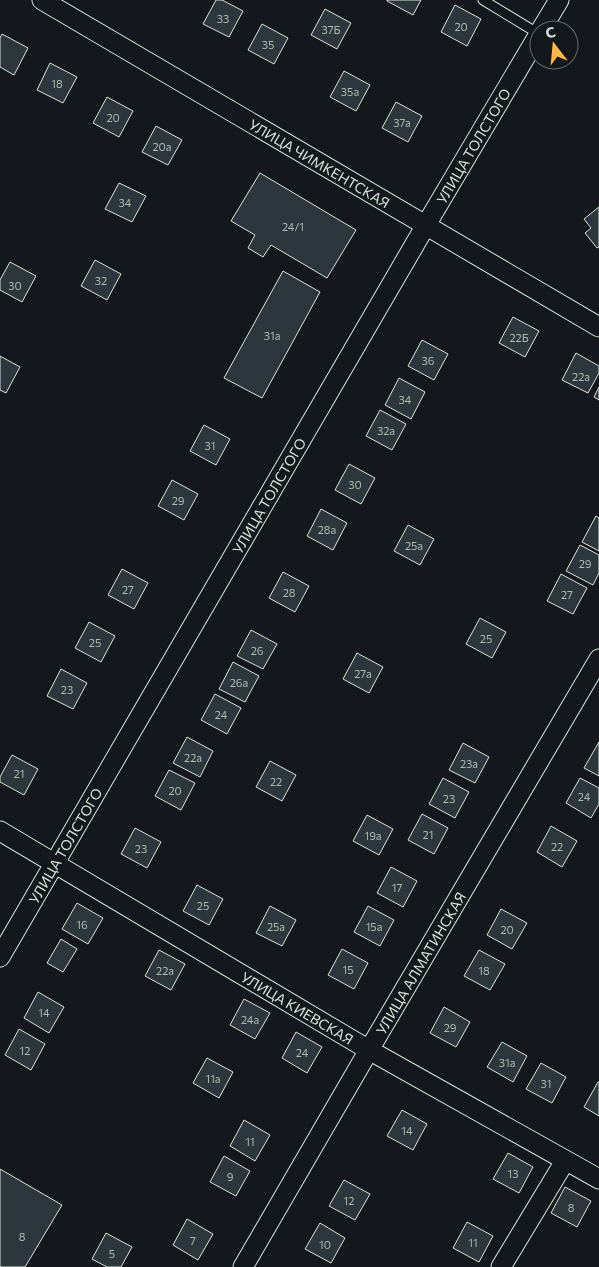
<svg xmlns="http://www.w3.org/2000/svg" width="599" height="1267" font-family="Commissioner,sans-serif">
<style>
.building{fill:#2c363c;stroke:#d8e6dc}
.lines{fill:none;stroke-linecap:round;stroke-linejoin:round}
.service-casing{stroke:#d8e6dc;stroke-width:11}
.minor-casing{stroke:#d8e6dc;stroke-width:21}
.service{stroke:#14181c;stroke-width:9}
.minor{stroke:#14181c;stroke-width:19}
.labels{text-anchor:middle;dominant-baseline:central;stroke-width:4;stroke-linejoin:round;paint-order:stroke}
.number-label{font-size:11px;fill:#adbab4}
.street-label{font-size:14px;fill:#d8e6dc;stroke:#14181c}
</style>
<rect width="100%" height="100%" fill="#14181c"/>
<path class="building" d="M216,0h6l21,11 -14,26 -26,-13z
M387,0h34l-8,15 -26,-14z
M455,5l26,14 -14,27 -26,-14z
M325,9l26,14 -14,26 -26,-14z
M262,24l26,14 -14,26 -26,-14z
M2,34l26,14 -14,27 -14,-8v-29z
M50,63l27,14 -14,26 -26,-13z
M344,71l26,14 -14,26 -26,-14z
M107,97l26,14 -14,26 -26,-14z
M396,102l26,14 -14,26 -26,-14z
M156,126l26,14 -14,25 -26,-13z
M260,173l96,57 -29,48 -56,-33 -8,12 -15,-9 7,-13 -24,-14z
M119,183l27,13 -14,26 -27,-13z
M599,207v40l-2,1 -12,-15 6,-5 -7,-9z
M95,260l26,14 -14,26 -26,-14z
M10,262l26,14 -14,26 -22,-12v-10z
M283,271l37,21 -58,106 -38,-20z
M513,317l26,14 -14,26 -26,-14z
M422,340l26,14 -14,26 -26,-14z
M576,353l23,13v7l-11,20 -26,-13z
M0,356l20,11 -14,26 -6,-3z
M399,378l26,14 -14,27 -26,-14z
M599,387v13l-5,-3z
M380,410l26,14 -14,26 -26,-14z
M204,425l26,14 -14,26 -26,-14z
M349,464l26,14 -14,26 -26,-14z
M172,480l26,14 -14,26 -26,-14z
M321,509l26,14 -14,27 -26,-14z
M596,516l3,2v33l-17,-9z
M408,525l26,14 -14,26 -26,-14z
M580,545l19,10v18l-6,12 -27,-14z
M122,569l26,14 -14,26 -26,-14z
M283,572l26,14 -14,26 -26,-14z
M561,574l26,14 -14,26 -26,-13z
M480,618l26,14 -14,26 -26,-14z
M89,622l26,14 -14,26 -26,-14z
M251,630l26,14 -14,25 -26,-13z
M357,653l26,14 -14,26 -26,-14z
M233,662l26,14 -14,26 -26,-13z
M61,669l26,14 -14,26 -26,-13z
M215,694l26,14 -14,26 -26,-14z
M187,737l26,14 -13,26 -27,-14z
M599,742v34l-15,-8z
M463,743l26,14 -14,26 -26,-13z
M12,755l26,14 -14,26 -24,-13v-5z
M270,761l26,14 -14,26 -26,-14z
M169,770l26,13 -14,27 -26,-14z
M443,778l26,14 -14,26 -26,-14z
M580,778l19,10v16l-8,14 -25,-15z
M422,814l26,14 -14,26 -26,-14z
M367,815l26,14 -14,26 -26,-14z
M551,826l26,15 -15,26 -25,-15z
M135,828l26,14 -14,26 -26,-14z
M391,867l26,14 -14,26 -26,-14z
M197,885l26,14 -14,26 -26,-14z
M77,903l26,15 -15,26 -26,-15z
M270,906l26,14 -14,26 -26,-13z
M368,906l26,14 -14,26 -26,-14z
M501,909l26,14 -15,26 -25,-14z
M61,939l16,10 -14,23 -16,-9z
M342,949l26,14 -14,26 -26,-14z
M159,950l26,14 -14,26 -26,-14z
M479,950l26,14 -15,26 -26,-14z
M38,992l26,15 -15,26 -25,-15z
M244,999l26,14 -15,26 -25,-14z
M444,1007l26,15 -14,25 -26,-14z
M19,1029l26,15 -14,26 -26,-15z
M296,1032l26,15 -15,26 -25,-15z
M502,1042l25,14 -14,26 -26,-15z
M207,1058l26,14 -14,26 -26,-15z
M541,1063l25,14 -14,26 -26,-14z
M598,1082h1v34l-15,-9z
M402,1110l25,14 -14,26 -26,-14z
M244,1120l26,15 -15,26 -25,-15z
M508,1153l25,14 -14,26 -26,-14z
M224,1156l26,15 -14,25 -26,-14z
M0,1169l62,36 -37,62h-25z
M344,1180l26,14 -15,26 -26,-14z
M565,1187l26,14 -14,26 -26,-14z
M187,1219l26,15 -15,26 -25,-15z
M467,1222l26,14 -14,26 -26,-14z
M320,1223l25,15 -14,25 -26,-14z
M106,1233l26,14 -11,20h-14l-15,-8z"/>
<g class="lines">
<g class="service-casing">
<path id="service" d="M483,0l56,34"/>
</g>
<g class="minor-casing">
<g id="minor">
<path id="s1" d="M42,0l557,327"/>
<path d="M541,30l18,-30"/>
<path id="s2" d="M0,831l369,219 230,129"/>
<path id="s3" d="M0,957l426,-732 113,-191"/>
<path id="s4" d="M243,1267l126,-217 230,-391"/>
<path d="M501,1267l64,-106"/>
</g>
</g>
<use href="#service" class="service"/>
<use href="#minor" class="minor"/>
</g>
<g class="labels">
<g class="number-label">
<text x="223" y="18">33</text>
<text x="461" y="26">20</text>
<text x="331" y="29">37Б</text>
<text x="268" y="44">35</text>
<text x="57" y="83">18</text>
<text x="350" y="91">35а</text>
<text x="113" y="117">20</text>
<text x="402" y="122">37а</text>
<text x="162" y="146">20а</text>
<text x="125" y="202">34</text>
<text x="293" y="226">24/1</text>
<text x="101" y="280">32</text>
<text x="15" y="285">30</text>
<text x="272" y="335">31а</text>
<text x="519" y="337">22Б</text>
<text x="428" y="360">36</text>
<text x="581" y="376">22а</text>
<text x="405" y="399">34</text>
<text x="386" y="430">32а</text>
<text x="210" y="445">31</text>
<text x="355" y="484">30</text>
<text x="178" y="500">29</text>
<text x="327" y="529">28а</text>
<text x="414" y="545">25а</text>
<text x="585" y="563">29</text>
<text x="128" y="589">27</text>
<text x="289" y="592">28</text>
<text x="567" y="594">27</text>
<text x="486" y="638">25</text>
<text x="95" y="642">25</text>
<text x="257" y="650">26</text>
<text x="363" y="673">27а</text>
<text x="239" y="682">26а</text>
<text x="67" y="689">23</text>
<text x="221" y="714">24</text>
<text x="193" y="757">22а</text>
<text x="469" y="763">23а</text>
<text x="19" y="773">21</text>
<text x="276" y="781">22</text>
<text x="175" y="790">20</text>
<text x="584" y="796">24</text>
<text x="449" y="798">23</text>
<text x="428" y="834">21</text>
<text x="373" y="835">19а</text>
<text x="557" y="846">22</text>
<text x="141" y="848">23</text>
<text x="397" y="887">17</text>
<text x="203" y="905">25</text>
<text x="82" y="924">16</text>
<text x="276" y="926">25а</text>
<text x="374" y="926">15а</text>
<text x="507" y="929">20</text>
<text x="348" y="969">15</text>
<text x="165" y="970">22а</text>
<text x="484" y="970">18</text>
<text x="44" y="1012">14</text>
<text x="250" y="1019">24а</text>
<text x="450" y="1027">29</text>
<text x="25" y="1050">12</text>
<text x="302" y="1052">24</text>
<text x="507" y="1062">31а</text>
<text x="213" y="1078">11а</text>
<text x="546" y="1083">31</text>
<text x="407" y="1130">14</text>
<text x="250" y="1141">11</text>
<text x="513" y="1173">13</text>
<text x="230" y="1176">9</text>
<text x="349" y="1200">12</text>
<text x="571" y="1207">8</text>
<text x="22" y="1236">8</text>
<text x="193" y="1240">7</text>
<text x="473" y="1242">11</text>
<text x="325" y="1244">10</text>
<text x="112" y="1253">5</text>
</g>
<g class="street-label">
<text stroke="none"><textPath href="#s3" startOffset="939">УЛИЦА ТОЛСТОГО</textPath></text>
<text stroke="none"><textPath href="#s1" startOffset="322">УЛИЦА ЧИМКЕНТСКАЯ</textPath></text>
<text stroke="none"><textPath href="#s3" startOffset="534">УЛИЦА ТОЛСТОГО</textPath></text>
<text stroke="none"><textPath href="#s3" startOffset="129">УЛИЦА ТОЛСТОГО</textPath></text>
<text stroke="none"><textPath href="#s4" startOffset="352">УЛИЦА АЛМАТИНСКАЯ</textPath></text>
<text stroke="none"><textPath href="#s2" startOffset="346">УЛИЦА КИЕВСКАЯ</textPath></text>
</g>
</g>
<g transform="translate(554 45) rotate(344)"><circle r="24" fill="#14181c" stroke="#626a69"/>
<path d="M0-4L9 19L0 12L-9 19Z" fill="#ffb74d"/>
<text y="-8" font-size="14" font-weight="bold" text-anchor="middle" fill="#d8e6dc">С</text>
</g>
</svg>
